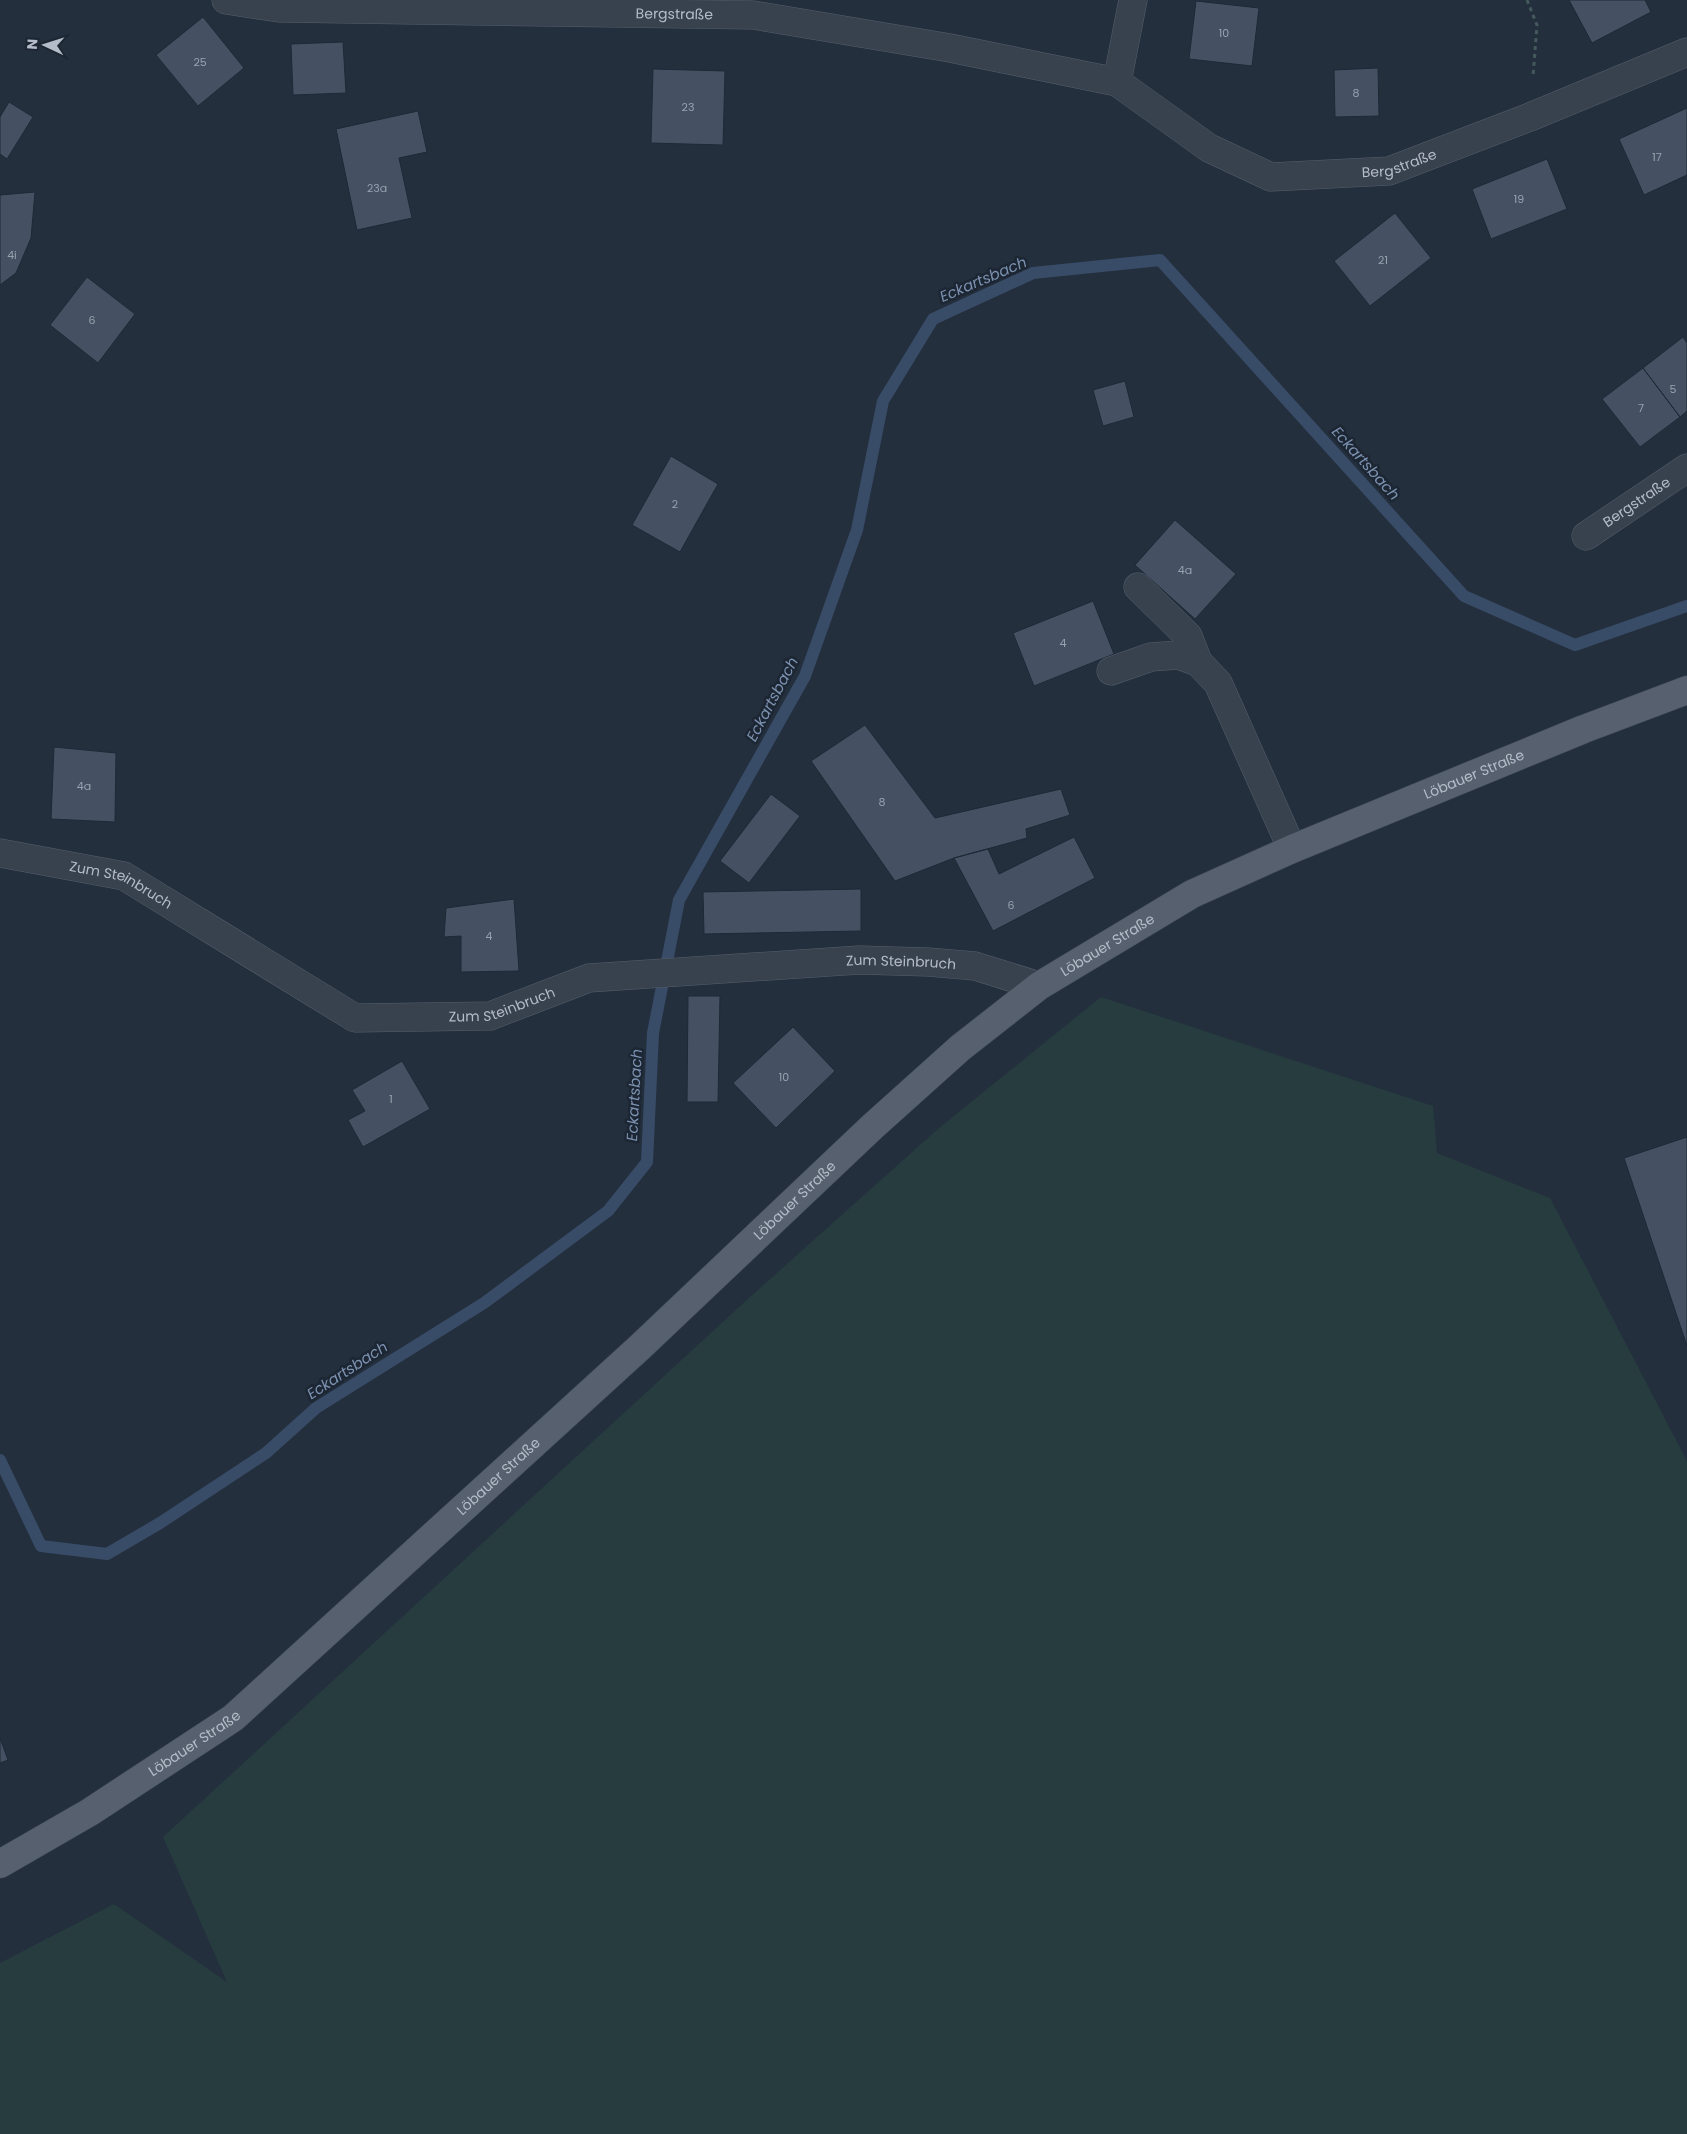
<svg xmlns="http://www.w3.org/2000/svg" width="1687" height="2134" font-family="Poppins,sans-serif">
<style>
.green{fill:#263c3f}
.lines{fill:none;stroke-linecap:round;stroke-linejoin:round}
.stream{stroke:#394c67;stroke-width:12}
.building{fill:#455162;stroke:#1f2835}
.minor-casing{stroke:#565f6c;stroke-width:29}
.major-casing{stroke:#414a57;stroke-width:29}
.path{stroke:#44595c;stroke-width:3;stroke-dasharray:4 4;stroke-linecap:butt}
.minor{stroke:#38414e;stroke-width:28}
.major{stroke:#56606e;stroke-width:28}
.labels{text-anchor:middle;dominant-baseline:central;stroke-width:5;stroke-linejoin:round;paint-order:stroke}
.number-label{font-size:11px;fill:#98a1af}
.street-label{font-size:14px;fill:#b4bcc9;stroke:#1d2633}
.water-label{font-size:15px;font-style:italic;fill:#7c92b1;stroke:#1d2633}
</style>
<rect width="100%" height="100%" fill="#242f3e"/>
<path class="green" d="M1101,997l332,109 4,47 113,45 137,263v673h-1687v-171l114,-59 113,78 -64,-145 587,-540 189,-169z"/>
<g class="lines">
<path class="stream" d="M0,1460l41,86 66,8 53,-31 106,-70 50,-45 168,-105 124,-92 39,-49 6,-129 26,-133 126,-224 52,-146 26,-129 50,-82 100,-46 127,-13 304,336 111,49 112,-39"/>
</g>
<path class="building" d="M1569,0h76l6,12 -59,31z
M1196,1l63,7 -7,58 -63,-7z
M203,17l41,51 -46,38 -42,-51z
M343,42l3,51 -53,2 -2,-51z
M1378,68l1,48 -44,1 -1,-47z
M653,69l72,2 -2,74 -72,-2z
M9,102l24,15 -26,42 -7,-5v-37z
M1687,108v67l-43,20 -25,-56z
M418,111l9,41 -28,6 13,60 -55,12 -21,-101z
M1547,159l20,50 -76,30 -19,-50z
M35,192l-4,46 -15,35 -16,12v-90z
M1395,213l36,45 -61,48 -36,-45z
M87,277l48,37 -37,49 -48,-38z
M1683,337l4,6v68l-7,6 -37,-49z
M1643,368l37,49 -40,30 -38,-48z
M1125,381l9,36 -31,9 -10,-36z
M671,456l47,28 -38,68 -48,-27z
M1175,520l61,54 -41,45 -60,-54z
M1093,601l21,53 -80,32 -21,-53z
M865,725l70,93 126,-29 9,26 -44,14 1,9 -73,20 -59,23 -84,-120z
M54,747l62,6 -1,69 -64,-3z
M771,794l29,22 -51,67 -29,-22z
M1074,837l21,41 -102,53 -39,-73 34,-9 11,25z
M861,889v42l-157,3 -1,-42z
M514,899l5,72 -58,1v-36l-17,1 2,-29z
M688,996h32l-2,106h-31z
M793,1027l42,44 -59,57 -43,-45z
M402,1061l28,48 -67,38 -15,-27 17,-9 -13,-21z
M1687,1137v209l-63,-188z
M0,1738l8,22 -8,3z"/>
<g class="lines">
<g class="minor-casing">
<g id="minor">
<path id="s1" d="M226,0l53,8 474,7 197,33 167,34 92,66 62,29 118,-6 141,-54 157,-65"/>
<path d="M1117,82l16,-82"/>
<path id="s2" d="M1586,536l101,-68"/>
<path d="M1138,587l50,49 10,26 20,21 74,166"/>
<path d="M1111,671l40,-14 27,-2 20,7"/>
<path id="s3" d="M0,853l124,23 231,142 135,-2 99,-38 270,-18 69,2 47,4 64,20"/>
</g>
</g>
<g class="major-casing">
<g id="major">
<path id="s4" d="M0,1864l90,-52 143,-94 407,-371 232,-220 88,-79 79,-62 153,-92 100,-45 292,-120 103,-39"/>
</g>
</g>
<path class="path" d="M1527,0l10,25 -4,52"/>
<use href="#minor" class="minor"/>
<use href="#major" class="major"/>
</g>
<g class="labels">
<g class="number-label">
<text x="1224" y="33">10</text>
<text x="200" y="62">25</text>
<text x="1356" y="93">8</text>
<text x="688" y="107">23</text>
<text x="1657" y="157">17</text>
<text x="377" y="188">23a</text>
<text x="1519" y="199">19</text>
<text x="12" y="255">4i</text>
<text x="1383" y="260">21</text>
<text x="92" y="320">6</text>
<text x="1673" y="389">5</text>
<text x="1641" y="408">7</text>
<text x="675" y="504">2</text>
<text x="1185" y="570">4a</text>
<text x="1063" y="643">4</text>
<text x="84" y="786">4a</text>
<text x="882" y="802">8</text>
<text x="1011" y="905">6</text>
<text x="489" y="936">4</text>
<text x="784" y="1077">10</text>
<text x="391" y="1099">1</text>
</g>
<g class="street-label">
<text stroke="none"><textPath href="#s1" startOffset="449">Bergstraße</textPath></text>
<text stroke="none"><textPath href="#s1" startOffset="1209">Bergstraße</textPath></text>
<text stroke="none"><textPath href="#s2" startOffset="61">Bergstraße</textPath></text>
<text stroke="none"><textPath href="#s4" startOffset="1849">Löbauer Straße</textPath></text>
<text stroke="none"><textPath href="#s3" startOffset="126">Zum Steinbruch</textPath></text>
<text stroke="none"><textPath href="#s4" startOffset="1444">Löbauer Straße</textPath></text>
<text stroke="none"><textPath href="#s3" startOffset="951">Zum Steinbruch</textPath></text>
<text stroke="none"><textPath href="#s3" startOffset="546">Zum Steinbruch</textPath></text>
<text stroke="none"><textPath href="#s4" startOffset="1039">Löbauer Straße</textPath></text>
<text stroke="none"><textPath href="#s4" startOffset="634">Löbauer Straße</textPath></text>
<text stroke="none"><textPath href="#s4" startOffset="229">Löbauer Straße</textPath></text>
</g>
<g class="water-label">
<text transform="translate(983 279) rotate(-23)">Eckartsbach</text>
<text transform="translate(1366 463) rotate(48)">Eckartsbach</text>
<text transform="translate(772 699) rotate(-62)">Eckartsbach</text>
<text transform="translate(634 1095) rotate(-87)">Eckartsbach</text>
<text transform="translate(347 1370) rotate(-33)">Eckartsbach</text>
</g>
</g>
<g transform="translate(45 45) rotate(274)" stroke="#1d2633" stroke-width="4" paint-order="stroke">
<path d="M0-4L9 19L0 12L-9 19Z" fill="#b4bcc9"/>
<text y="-8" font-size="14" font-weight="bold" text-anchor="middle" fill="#b4bcc9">N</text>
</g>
</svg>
